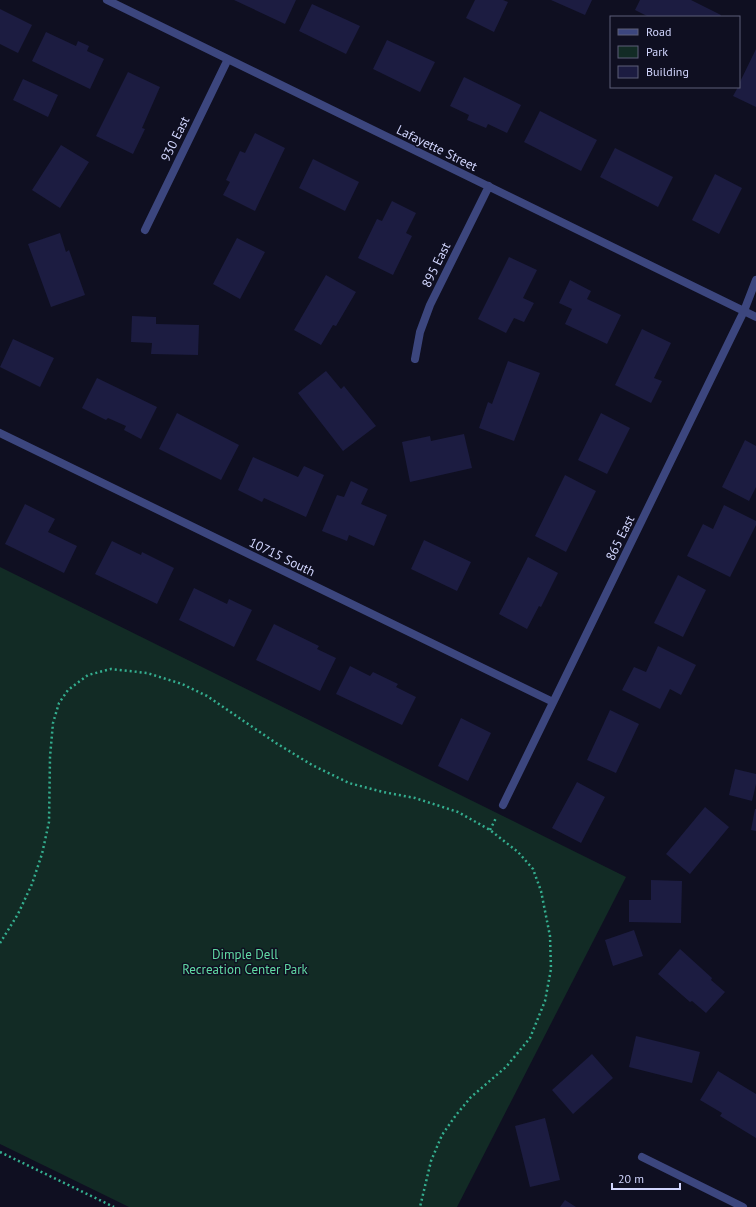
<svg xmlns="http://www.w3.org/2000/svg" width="756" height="1207" font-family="'PT Sans',sans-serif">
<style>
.green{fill:#122b25}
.building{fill:#1c1c41}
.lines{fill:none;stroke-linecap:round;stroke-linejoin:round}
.path{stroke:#34ae8f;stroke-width:2.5;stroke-dasharray:2 3;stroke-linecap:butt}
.street{stroke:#3c467e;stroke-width:8}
.labels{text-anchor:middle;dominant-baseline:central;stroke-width:3;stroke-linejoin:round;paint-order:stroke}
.street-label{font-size:13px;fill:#d1d5fd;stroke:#0f0f21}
.park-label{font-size:13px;fill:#61d9a4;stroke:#0f0f21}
</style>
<rect width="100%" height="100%" fill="#0f0f21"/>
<path class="green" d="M0,567l626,310 -169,330h-328l-129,-63z"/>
<path class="building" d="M234,0h62l-11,24z
M475,0h28l5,2 -14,30 -28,-14z
M551,0h41l-7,15z
M640,0h51l30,15 -1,2h-71l-14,-7z
M312,4l48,22 -14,28 -47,-23z
M0,9l32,16 -14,28 -18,-9z
M46,32l30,14 2,-5 11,5 -2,5 17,8 -14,30 -58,-28z
M387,40l48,22 -15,30 -47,-23z
M756,49v58l-23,-11 5,-9h1v-3z
M128,72l32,15 -18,41 3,1 -12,25 -37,-18z
M464,77l57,28 -14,28 -19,-9 -2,4 -19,-8 2,-5 -19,-9z
M23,79l35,16 -10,22 -35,-17z
M540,111l57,29 -16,31 -57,-29z
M255,133l30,15 -30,63 -32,-16 7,-13 -4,-2 14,-29 5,2z
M61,145l28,17 -29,46 -28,-18z
M615,148l58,29 -15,30 -58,-30z
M313,159l46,23 -14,29 -46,-23z
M715,174l27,14 -23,46 -27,-14z
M392,201l24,12 -10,20 6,3 -19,39 -35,-17 19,-39 5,2z
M60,233l6,19 3,-2 16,45 -34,12 -23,-63z
M237,238l28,14 -25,47 -27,-15z
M509,257l28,13 -14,28 11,5 -10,19 -10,-4 -8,15 -28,-14z
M326,275l30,17 -20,34 -3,-1 -12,20 -27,-15z
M570,280l21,11 -4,8 34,16 -14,29 -42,-20 7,-15 -13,-6z
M132,316l24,1v7l43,1 -1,30 -47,-1 1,-11 -21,-1z
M642,329l29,14 -17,35 8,3 -11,22 -36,-18z
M13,339l41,19 -14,29 -40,-20z
M508,361l32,12 -26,68 -35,-13 9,-26 4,2z
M326,371l15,18 3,-3 32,40 -33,25 -45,-58z
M97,378l60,29 -16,32 -17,-9 2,-4 -18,-8 -2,2 -24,-12z
M177,413l62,32 -18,35 -62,-31z
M601,413l29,15 -23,46 -29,-14z
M464,434l8,34 -62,14 -8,-40 28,-6 1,5z
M745,440l11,6v41l-7,14 -27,-14z
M253,457l45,20 6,-11 20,9 -18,42 -42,-19 -2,4 -24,-12z
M565,475l31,16 -30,61 -31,-16z
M351,481l17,8 -7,15 26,11 -13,31 -25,-11 -2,6 -25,-10 15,-36 7,2z
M25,504l30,15 -7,13 29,14 -13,27 -59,-29z
M724,505l32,16v4l-26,52 -43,-21 16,-32 10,5z
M424,540l47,22 -14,29 -46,-22z
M112,541l29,14 1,-3 32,16 -17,36 -62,-30z
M528,557l30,16 -17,34 -2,-1 -12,23 -28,-15z
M678,575l28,15 -23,47 -29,-14z
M194,588l33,16 2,-5 23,11 -18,37 -55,-27z
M274,624l45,22 -2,3 19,9 -16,33 -64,-31z
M658,646l38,19 -15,30 -11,-6 -10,20 -38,-19 12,-23 12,5z
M350,666l20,10 3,-4 25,12 -2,3 20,10 -14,28 -66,-31z
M610,710l29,14 -23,49 -29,-13z
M461,718l30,15 -23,48 -30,-15z
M735,769l21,5v10l-4,17 -23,-6z
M577,782l28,15 -24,46 -29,-15z
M705,807l24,20 -39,47 -24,-20z
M755,809h1v22l-5,-1z
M651,880l31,1 -1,42 -52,-1v-22h22z
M634,930l9,26 -30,10 -8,-26z
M680,949l32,29 -1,2 14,12 -19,21 -14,-12 -2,1 -32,-28z
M636,1036l64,16 -8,31 -63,-16z
M592,1054l21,24 -40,36 -21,-24z
M718,1071l38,23v44l-36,-22 2,-3 -22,-13z
M545,1118l15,62 -30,7 -15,-61z
M565,1200l11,7h-16z"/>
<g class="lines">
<path class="path" d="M490,830l6,-12
M0,943l18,-29 14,-30 10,-30 7,-32 1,-65 3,-34 6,-20 9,-13 20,-15 23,-6 36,4 35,11 25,12 69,47 36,22 37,18 34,9 32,6 43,14 32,18 28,22 15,17 8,22 9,45 1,33 -6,32 -15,37 -24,29 -35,30 -15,18 -14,20 -11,26 -11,46
M0,1152l114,55"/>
<path class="street" d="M107,0l649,317
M145,230l83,-171
M415,359l5,-27 10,-27 59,-119
M0,433l553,269
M503,805l241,-494 12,-31
M642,1157l101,50"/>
</g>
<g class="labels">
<g class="street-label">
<text transform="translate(175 139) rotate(-64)">930 East</text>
<text transform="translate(437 148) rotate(26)">Lafayette Street</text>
<text transform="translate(436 265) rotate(-64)">895 East</text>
<text transform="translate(620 538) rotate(-64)">865 East</text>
<text transform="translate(282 557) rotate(26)">10715 South</text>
</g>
<g class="park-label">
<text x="245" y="954">Dimple Dell<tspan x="245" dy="15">Recreation Center Park</tspan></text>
</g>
</g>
<rect x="610" y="16" width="130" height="72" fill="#0f0f21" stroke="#5d5e79"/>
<rect x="618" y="29" width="20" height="6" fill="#3c467e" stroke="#5d5e79"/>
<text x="646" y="36" font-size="12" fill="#d1d5fd">Road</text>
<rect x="618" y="46" width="20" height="12" fill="#122b25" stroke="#5d5e79"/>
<text x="646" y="56" font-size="12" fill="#d1d5fd">Park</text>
<rect x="618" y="66" width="20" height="12" fill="#1c1c41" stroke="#5d5e79"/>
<text x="646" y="76" font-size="12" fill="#d1d5fd">Building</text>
<path d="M612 1183v6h68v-6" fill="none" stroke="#d1d5fd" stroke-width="2"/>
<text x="618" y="1183" font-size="12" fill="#d1d5fd" stroke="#0f0f21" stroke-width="3" paint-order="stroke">20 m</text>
</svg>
